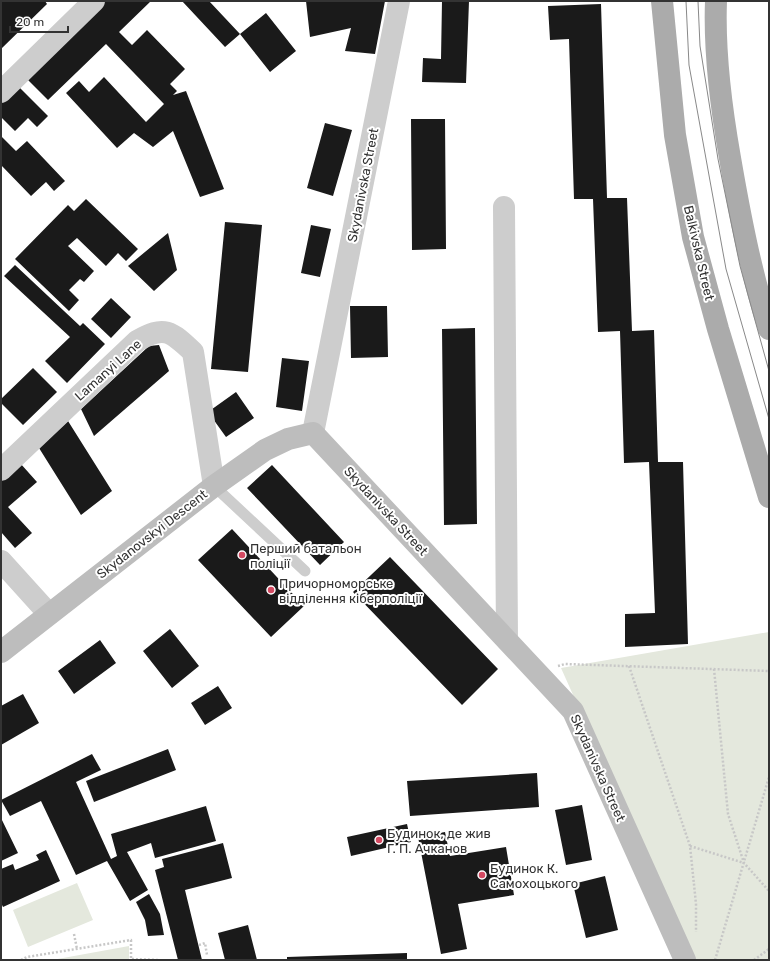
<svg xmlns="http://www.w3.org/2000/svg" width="770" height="961" font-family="Rubik,sans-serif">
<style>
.green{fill:#e4e8dd}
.building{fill:#1a1a1a}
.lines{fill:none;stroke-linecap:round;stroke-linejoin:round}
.path{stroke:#c7c7c7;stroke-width:2.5;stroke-dasharray:2 2;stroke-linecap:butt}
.lane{stroke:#cdcdcd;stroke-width:11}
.street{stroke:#cdcdcd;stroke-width:22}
.secondary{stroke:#bdbdbd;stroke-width:22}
.primary{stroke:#ababab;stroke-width:22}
.tram{stroke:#888;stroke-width:1}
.poi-dot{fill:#d44a62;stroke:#fff;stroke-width:1.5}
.labels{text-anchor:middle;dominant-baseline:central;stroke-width:4;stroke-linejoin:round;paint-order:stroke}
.street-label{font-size:13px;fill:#333;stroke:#fff}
.poi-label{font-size:13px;fill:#333;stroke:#fff;text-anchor:start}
</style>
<rect width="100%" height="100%" fill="#fff"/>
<path class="green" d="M769,632v328h-77l-131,-292z
M77,883l16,37 -65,27 -15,-37z
M129,946v14h-77z"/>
<path class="building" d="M1,1h44l2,3 -46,45z
M102,1h49l-32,31 13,13 15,-15 38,39 -15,15 7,7 -4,4 13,-4 38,98 -24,8 -27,-66 -20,16 -19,-14 -17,15 -51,-55 13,-12 10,11 15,-15 42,45 18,-18 -58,-60 -58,56 -24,-24z
M182,1h27l31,33 -15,13z
M306,1h79l-10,53 -30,-3 6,-23 -41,9z
M442,1h27l-3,82 -44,-1 1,-24 18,1z
M601,4l6,194h20l5,133 22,-1 4,132h25l5,182 -63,3v-33l30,-1 -6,-151 -25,1 -4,-132 -22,1 -5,-133h-19l-5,-160 -19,1 -2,-34z
M266,13l30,38 -26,21 -30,-38z
M16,84l32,32 -11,11 -9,-9 -13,13 -14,-14v-18z
M411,119h34l1,130 -34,1z
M325,123l27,7 -19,66 -26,-8z
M1,136l15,15 11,-10 38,40 -11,10 -8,-9 -15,14 -30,-31z
M86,199l52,50 -12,12 -8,-8 -12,13 -29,-28 -9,8 26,25 -10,11 -4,-3 -11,11 10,10 -10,11 -54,-52 53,-54 6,6z
M225,222l37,3 -14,147 -37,-3z
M311,225l20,4 -11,48 -19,-4z
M168,233l9,37 -23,21 -26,-25z
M15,265l65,61 3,-3 22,21 -38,39 -22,-22 25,-24 -66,-61z
M111,298l20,19 -20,21 -20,-19z
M350,306h37l1,51 -37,1z
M475,328l2,196 -33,1 -2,-196z
M159,345l10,26 -75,65 -13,-27 68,-63z
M282,358l27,3 -7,50 -26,-4z
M33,368l24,24 -34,33 -22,-22v-4z
M236,392l18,26 -28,19 -18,-25z
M68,421l44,70 -31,24 -42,-67z
M20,463l17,19 -29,25 24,26 -17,15 -14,-16v-53z
M272,465l72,77 -24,23 -73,-77z
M232,529l72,77 -33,31 -73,-77z
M390,557l108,112 -36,36 -109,-113z
M170,629l29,37 -27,22 -29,-37z
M100,640l16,23 -42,31 -16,-23z
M218,686l14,22 -27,17 -14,-22z
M23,694l16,29 -38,22v-39z
M168,749l8,21 -82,32 -8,-21z
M92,754l9,16 -25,12 35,77 6,-3 -6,-22 95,-28 10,35 -61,17 -4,-15 -24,9 21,38 -18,11 -23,-40 -31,14 -35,-74 -31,15 -9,-16z
M537,773l2,34 -129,9 -3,-35z
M582,805l10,55 -26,5 -11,-55z
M1,818l17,35 -17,8z
M407,824l4,18 -60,14 -4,-19z
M445,832l5,24 56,-9 8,48 -56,9 9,45 -26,5 -23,-117z
M223,843l9,35 -47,12 17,70h-24l-23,-90 9,-3 -2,-8z
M46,850l14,31 -57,26 -2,-4v-34l12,-5 2,6 24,-10 -3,-5z
M605,876l13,54 -32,8 -13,-54z
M149,894l11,20 4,21 -16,1 -3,-16 -9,-18z
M248,925l9,35h-32l-7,-27z
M407,953v7h-120v-3z"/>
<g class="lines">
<path class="path" d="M558,666l7,-2 204,7
M629,666l61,180 6,58v28
M714,669l14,145 16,49 25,28
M690,846l54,17
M74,934l3,15
M199,945l6,-2 2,12
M21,960l6,-3 104,-17v19l28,1
M715,960l54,-183
M754,960l15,-11"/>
<path class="lane" d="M214,486l91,85"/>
<path class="street" d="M1,92l93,-91
M504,207l3,433
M313,433l86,-432
M1,470l136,-129c27,-16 34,-10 56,11l21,134
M1,561l48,53"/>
<path class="secondary" d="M1,652l213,-166 51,-36 23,-11 25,-6 260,278 112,249"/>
<path class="primary" d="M662,1l13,134 18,102 25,92 51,168
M716,1c-2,52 5,106 14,157 10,58 21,115 39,171"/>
<path class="tram" d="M686,1l3,64 37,204 43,150
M698,1l2,45 18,113 22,107 29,105"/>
</g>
<g class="poi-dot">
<circle cx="242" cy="555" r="4"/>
<circle cx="271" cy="590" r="4"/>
<circle cx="379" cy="840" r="4"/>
<circle cx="482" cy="875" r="4"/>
</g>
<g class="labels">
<g class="street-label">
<text transform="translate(363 185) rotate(-79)">Skydanivska Street</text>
<text transform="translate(699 253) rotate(77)">Balkivska Street</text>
<text transform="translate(108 370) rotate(-42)">Lamanyi Lane</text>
<text transform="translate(386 511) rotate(47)">Skydanivska Street</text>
<text transform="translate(152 534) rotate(-38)">Skydanovskyi Descent</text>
<text transform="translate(598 768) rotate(66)">Skydanivska Street</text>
</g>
<g class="poi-label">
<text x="250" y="548">Перший батальон<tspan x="250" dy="15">поліції</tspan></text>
<text x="279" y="583">Причорноморське<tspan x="279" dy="15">відділення кіберполіції</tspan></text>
<text x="387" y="833">Будинок, де жив<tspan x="387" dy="15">Г. П. Ачканов</tspan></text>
<text x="490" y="868">Будинок К.<tspan x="490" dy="15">Самохоцького</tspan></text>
</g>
</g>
<rect width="770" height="961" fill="none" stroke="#333333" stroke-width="4"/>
<path d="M10 26v6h58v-6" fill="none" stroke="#333333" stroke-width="2"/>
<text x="16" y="26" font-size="12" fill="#333333" stroke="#ffffff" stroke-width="3" paint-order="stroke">20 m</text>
</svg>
